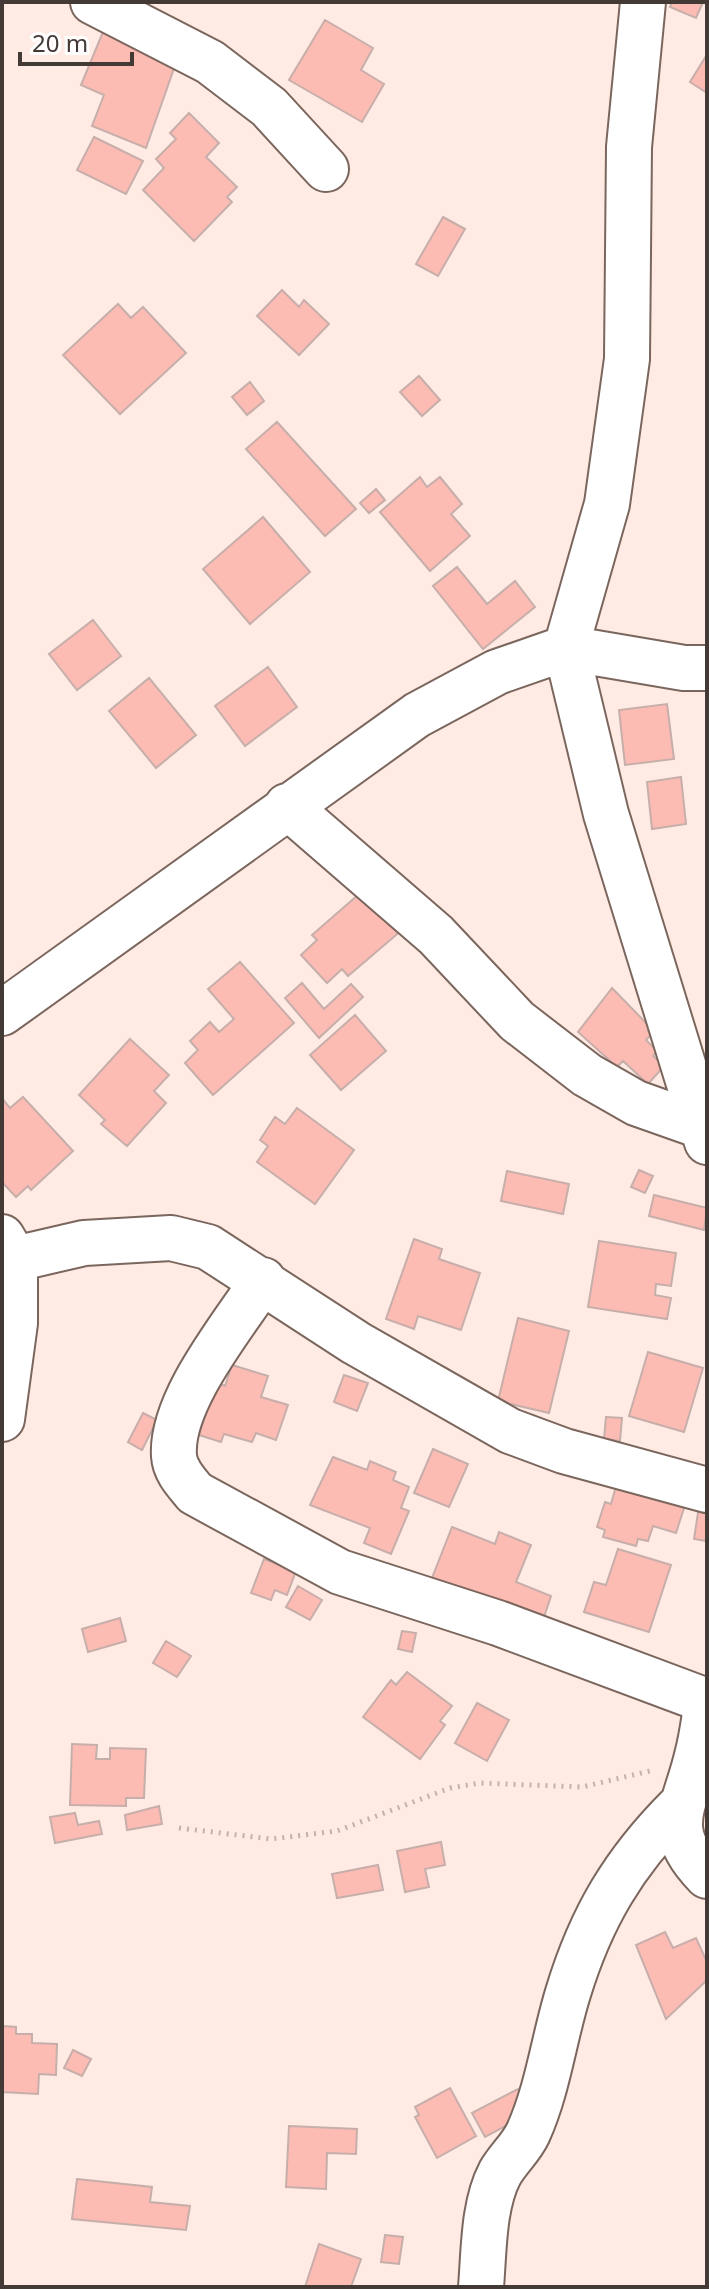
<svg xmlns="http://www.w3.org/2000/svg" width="709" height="2289" font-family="'Noto Sans',sans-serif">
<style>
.building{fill:#fcbcb4;stroke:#c7aeaa;stroke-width:2}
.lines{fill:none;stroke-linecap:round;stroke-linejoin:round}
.minor-casing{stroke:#7b665d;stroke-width:48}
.path{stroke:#c2b2ab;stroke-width:5;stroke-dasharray:2 6;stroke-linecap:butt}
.minor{stroke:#fff;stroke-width:44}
</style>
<rect width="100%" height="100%" fill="#ffebe3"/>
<path class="building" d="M672,2h31l-7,16 -26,-11z
M325,20l48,28 -12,22 23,14 -22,38 -73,-42z
M105,27l73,30 -32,91 -54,-22 12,-31 -23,-10z
M706,56l1,1v36l-17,-11z
M189,113l30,30 -13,14 31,30 -10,10 5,5 -38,39 -51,-51 21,-22 -8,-9 20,-20 -6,-6z
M94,137l49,24 -17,33 -49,-24z
M443,217l22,12 -27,47 -22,-12z
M282,290l17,17 5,-7 25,24 -30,31 -42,-39z
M118,304l13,14 12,-11 43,46 -66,61 -57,-59z
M419,376l21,24 -18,16 -22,-24z
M250,382l14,19 -17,14 -15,-18z
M277,422l79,87 -31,27 -79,-87z
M420,477l7,10 13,-10 22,27 -11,10 19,22 -40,35 -50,-59z
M376,489l9,11 -16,13 -9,-10z
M263,517l47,55 -60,52 -47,-55z
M457,567l30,37 28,-23 20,26 -52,42 -50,-63z
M93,620l28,36 -44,34 -28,-36z
M268,667l29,40 -52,39 -30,-40z
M149,678l47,57 -40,33 -47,-57z
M667,704l7,55 -49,6 -6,-55z
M681,777l5,47 -34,5 -5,-47z
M366,888l36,42 -54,46 -6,-7 -15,14 -26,-28 16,-15 -5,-5z
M240,962l54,61 -81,72 -28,-32 13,-13 -8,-9 20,-19 9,10 15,-13 -26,-30z
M302,983l22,26 27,-25 12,13 -44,41 -34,-40z
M612,988l39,40 -3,3 4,3 -6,6 11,11 -4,5 11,10 -16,18 -25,-23 -6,6 -39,-35z
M355,1015l31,36 -45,39 -31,-35z
M130,1039l39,36 -15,16 12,12 -39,43 -26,-22 4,-4 -26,-25z
M23,1097l50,54 -42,39 -3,-4 -12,11 -14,-15v-84l8,10z
M297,1108l57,42 -39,54 -58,-42 11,-16 -8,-6 15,-23 10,7z
M639,1170l14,6 -8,17 -14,-6z
M507,1171l62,13 -6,30 -62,-13z
M654,1195l53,13 -3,22 -55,-14z
M414,1239l28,10 -3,10 41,14 -19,57 -43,-14 -4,13 -28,-10z
M599,1241l77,12 -5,33 -15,-2 -1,11 16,3 -4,21 -79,-12z
M518,1318l51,13 -20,82 -51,-12z
M648,1352l55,16 -19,64 -55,-16z
M232,1365l36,11 -7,21 27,8 -12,35 -20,-7 -4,9 -28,-8 -3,8 -22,-7 17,-53 9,4z
M344,1375l24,8 -11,28 -23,-9z
M143,1413l14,7 -15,30 -14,-8z
M606,1417l16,1 -2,23 -16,-2z
M433,1449l35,15 -19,43 -35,-14z
M333,1457l34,13 3,-9 26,11 -3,8 16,7 -8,21 8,3 -18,43 -27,-11 6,-15 -60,-23z
M617,1483l69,19 -10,31 -23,-7 -5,15 -10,-2 -2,7 -33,-9 2,-7 -8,-3 8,-25 6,2z
M700,1499l7,1v41l-13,-2z
M452,1527l43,17 4,-12 32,13 -15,37 35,14 -8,24 -111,-42z
M618,1549l53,16 -22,67 -65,-20 10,-30 12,3z
M264,1559l32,12 -9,24 -12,-5 -4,10 -20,-7z
M298,1586l24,14 -12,20 -24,-13z
M120,1618l6,23 -38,11 -6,-23z
M402,1631l14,2 -4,19 -14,-3z
M166,1641l25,15 -14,21 -24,-14z
M407,1672l45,34 -12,15 5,4 -25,34 -57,-42 28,-37 5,5z
M477,1703l32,17 -22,41 -32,-18z
M72,1744l25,1 -1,14h14v-11l36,1 -2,49h-18v8l-56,-1z
M159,1806l3,18 -35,6 -2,-15z
M75,1813l3,12 21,-4 3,13 -47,9 -5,-26z
M441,1842l4,23 -20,4 4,18 -24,5 -8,-41z
M378,1865l5,25 -46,8 -5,-24z
M665,1932l8,16 23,-10 11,24v18l-41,39 -30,-74z
M2,2026l14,1v7h16v9l25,1 -1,31 -17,-1 -1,20 -36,-2z
M73,2050l18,9 -9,17 -18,-8z
M450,2088l26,48 -39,22 -22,-41 4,-2 -4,-8z
M518,2089l12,24 -45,24 -13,-24z
M289,2126l68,3 -1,25 -29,-1 -1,36 -40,-2z
M77,2179l75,8 -2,15 40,4 -4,24 -114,-11z
M385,2235l18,2 -4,27 -18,-2z
M319,2244l42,15 -10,28h-46z"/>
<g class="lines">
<g class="minor-casing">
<path id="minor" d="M93,2l117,60 59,45 57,62
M643,2l-14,145 -2,212 -20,145 -41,144 40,166 101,328
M287,806l149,129 81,86 70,54 49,28 68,24
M2,1013l415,-298 80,-43 69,-24 118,20h23
M2,1237l13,22v64l-13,96
M15,1259l69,-16 87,-5 37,9 148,96 154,88 54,20 143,39
M263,1280c-29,45 -93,121 -89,176 1,15 12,26 21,37l145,79 158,51 209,78c-3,18 -5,37 -10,55 -12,52 -36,73 10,120
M481,2287c3,-35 2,-82 19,-114 8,-14 21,-25 28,-40 20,-44 26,-95 40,-140 23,-76 56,-131 111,-186"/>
</g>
<path class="path" d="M179,1828l92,11 66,-8 113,-43 30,-5 102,4 68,-16"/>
<use href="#minor" class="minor"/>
</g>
<rect width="709" height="2289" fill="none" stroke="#433a36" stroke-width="8"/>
<path d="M20 52v12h112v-12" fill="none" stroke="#433a36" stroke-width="4"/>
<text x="32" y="52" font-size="24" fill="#433a36" stroke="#ffffff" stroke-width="6" paint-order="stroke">20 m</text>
</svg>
